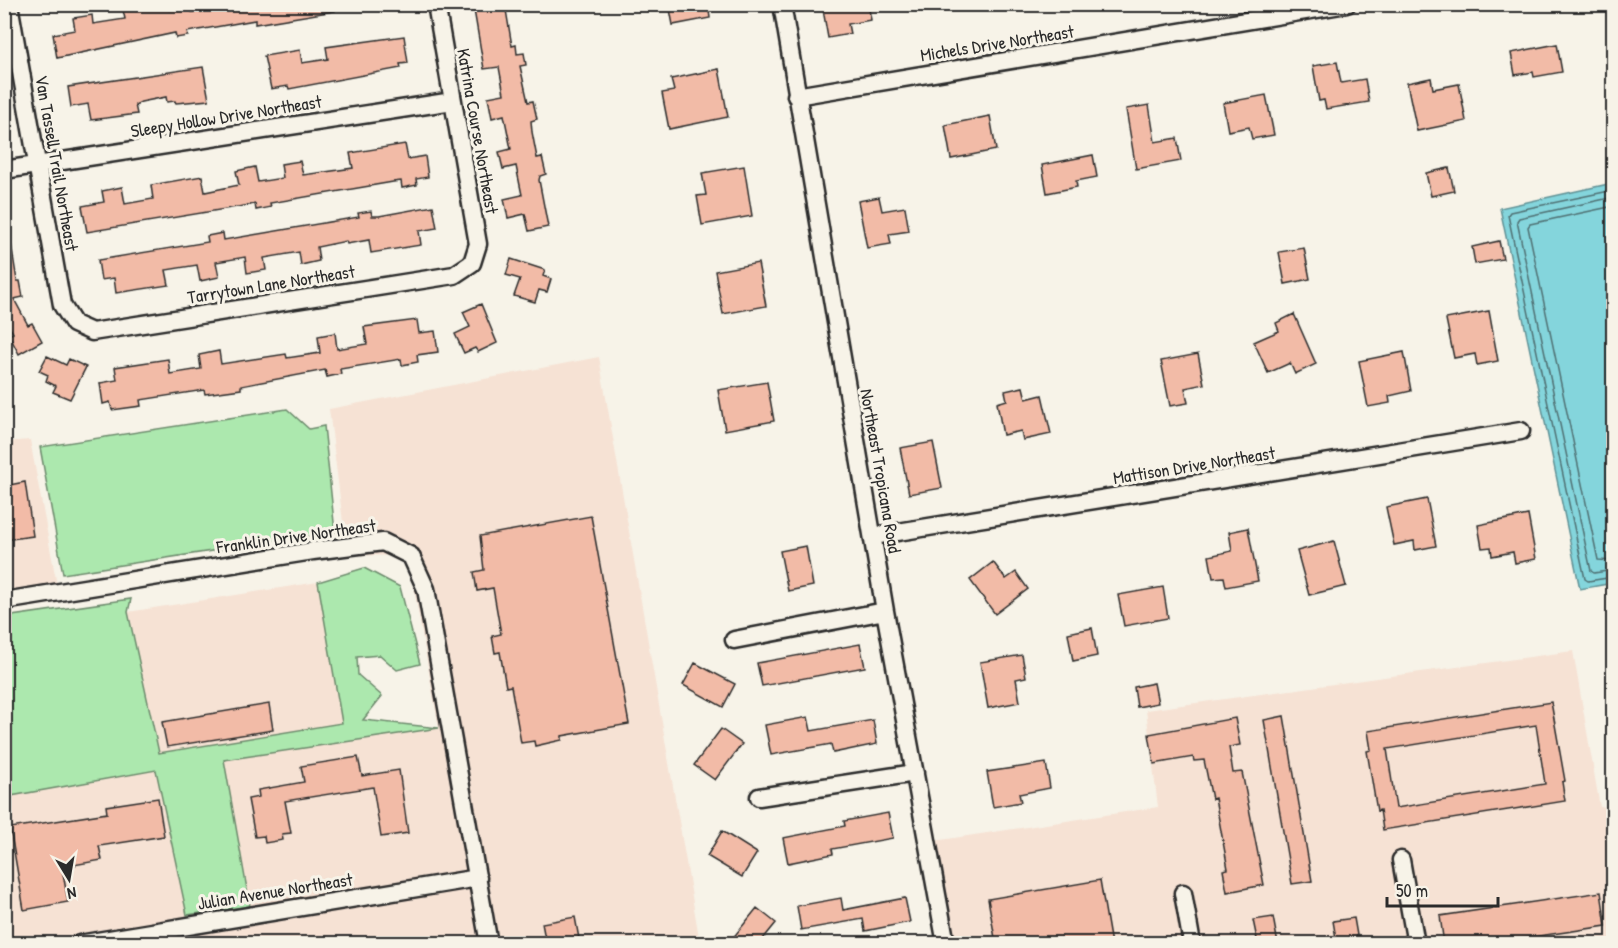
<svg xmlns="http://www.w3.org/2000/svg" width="1618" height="948" font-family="'Patrick Hand',sans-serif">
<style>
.built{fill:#f6e2d4}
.green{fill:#ace8ae;stroke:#6c8a6c;stroke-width:1.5}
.water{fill:#84d5dc;stroke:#609195;stroke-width:1.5}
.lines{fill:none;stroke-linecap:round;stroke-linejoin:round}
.shore{stroke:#4f6f72;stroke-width:1.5}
.building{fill:#f2bba7;stroke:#2b2b2b;stroke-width:1.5;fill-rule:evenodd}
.street-casing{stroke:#2b2b2b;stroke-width:21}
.street{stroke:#f7f3e8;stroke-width:16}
.labels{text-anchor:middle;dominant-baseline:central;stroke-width:6;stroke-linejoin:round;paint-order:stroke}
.street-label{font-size:18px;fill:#2b2b2b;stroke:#f7f3e8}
</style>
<rect width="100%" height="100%" fill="#f7f3e8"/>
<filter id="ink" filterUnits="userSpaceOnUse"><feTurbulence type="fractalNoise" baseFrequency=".0167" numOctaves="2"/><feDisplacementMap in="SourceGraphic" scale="12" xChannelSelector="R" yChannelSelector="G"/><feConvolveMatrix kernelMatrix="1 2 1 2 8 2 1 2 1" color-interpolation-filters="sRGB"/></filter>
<g filter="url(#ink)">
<path class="built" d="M599,357l101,586 -695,1v-147l151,-27 31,145 63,-9 -26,-146 215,-32 -31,-172 -61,-1 -18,-146z
M30,440l29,156 -54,8 -1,-162z
M318,582l25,141 -185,31 -30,-142z
M1573,651l27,156 13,-2v138h-677l-15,-100 237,-36 -12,-97z"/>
<path class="green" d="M287,409l22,20 15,-3 11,106 -272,42 -23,-127z
M364,568l36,19 20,77 -23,6 -17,-15 -23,2 1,18 24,21 -19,24 76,8 -215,32 26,146 -63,9 -31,-145 -151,27v-180l126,-18 -3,13 31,141 183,-30 -24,-141z"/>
<path class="water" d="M1613,183v400l-33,6 -80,-381z"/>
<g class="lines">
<path class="shore" d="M1614,190l-104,22 -2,3 77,364 3,2 26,-4
M1614,197l-95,21 -2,3 74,350 3,2 20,-3
M1614,206l-84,18 -2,3 70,333 16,1"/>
</g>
<path class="building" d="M168,4l1,6 22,-4 1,6 40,-8h102l1,7 -80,13v-4l-68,12 1,4 -12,2 -1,-5 -118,25 -4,-24 22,-4 -2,-12 19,-3 1,9 32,-5 -2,-9z
M473,4h32l7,42 4,-1 1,9 7,-1 2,12 -6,1 8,36 5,-1 4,18 -6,2 1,11 5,26 5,-1 4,17 -6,2 -1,4 9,47 -19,4 -4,-17 -17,4 -4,-19 18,-4 -6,-29 -13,3 -4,-17 12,-3 -7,-34 -12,3 -4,-21 16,-3 -5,-27 -15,2z
M669,4h39l2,14 -37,7z
M822,4h46l3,16 -23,4 2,10 -22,4z
M404,36l4,27 -8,1 1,4 -112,21 -1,-3 -17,3 -7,-33 36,-6 2,13 26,-4 -2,-12z
M1557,44l5,28 -28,5 -1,-5 -18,3 -4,-22z
M1337,62l4,21 24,-4 4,23 -43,7 -2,-9 -5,1 -6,-35z
M203,67l6,33 -33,3 -1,-2 -8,1 -1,-5 -25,5 -6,3 2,9 -46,6 -3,-16 -17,3 -3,-20z
M719,69l9,48 -59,12 -7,-36 12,-2 -3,-12z
M1431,78l2,11 26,-5 7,37 -49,10 -10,-48z
M1266,95l8,40 -22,4 -3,-12 -21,4 -5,-28z
M1149,105l6,37 22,-4 4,23 -45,8 -10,-60z
M990,116l6,34 -45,9 -6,-34z
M405,144l3,15 17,-3 3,21 -12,2 1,6 -15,3 -1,-7 -8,1 -123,21 1,4 -15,3 -1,-6 -168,28 -5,-26 22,-4 -2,-11 20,-4 3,17 28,-5 -2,-14 51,-9 3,16 34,-7 -3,-14 19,-4 3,15 25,-4 -2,-14 19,-3 3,14 22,-3 28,-4 -3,-15z
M1093,155l4,22 -21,4 1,6 -30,6 -5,-28z
M744,166l8,50 -50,9 -5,-29 9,-1 -4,-22z
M1449,168l5,23 -23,5 -5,-23z
M879,197l3,14 23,-4 4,24 -20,3 2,10 -24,4 -9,-47z
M433,206l4,22 -18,3 2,14 -50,8 -2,-13 -22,4 -1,-3 -29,6 2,14 -18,4 -2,-13 -35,6 2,12 -19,3 -2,-16 -29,5 3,15 -19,4 -3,-16 -31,5 3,15 -53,8 -2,-15 -13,2 -3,-20 110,-18 -1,-6 16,-3 1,7 135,-23 -1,-4 13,-2 1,5h7z
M1499,241l4,18 -28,5 -3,-17z
M11,243l6,38h3l3,16 -9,2 14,26 4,-2 10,18 -23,13 -10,-19 4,-2 -9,-15v-74z
M1304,248l6,31 -25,5 -6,-32z
M511,259l34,11 -2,6 8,3 -4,13 -8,-2 -4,12 -21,-6 6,-17 -14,-4z
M758,263l8,43 -43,8 -8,-43z
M481,304l16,39 -19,9 -3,-4 -11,5 -9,-19 15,-7 -7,-15z
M1489,311l9,50 -21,4 -2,-11 -21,4 -8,-39z
M1294,314l22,50 -21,10 -5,-11 -22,10 -14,-31 25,-11 -3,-8z
M417,320l2,13 16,-2 3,21 -21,3 1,7 -16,3 -1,-6 -61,10 1,5 -14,3 -2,-7 -84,16v3l-36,5 -1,-4 -64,10 1,6 -29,4 -2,-8 -7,2 -3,-21 17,-3 -2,-13 53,-8 2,15 31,-5 -2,-14 20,-4 2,13 65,-10 1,4 33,-5 -2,-17 17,-3 2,16 30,-5 -3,-17z
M1404,352l7,39 -22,5 1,7 -22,4 -9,-46z
M1198,354l6,30 -19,4 3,15 -18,3 -9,-45z
M47,356l19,9 3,-6 17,8 -16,32 -17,-7 3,-6 -10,-5 2,-6 -9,-4z
M767,382l7,39 -49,9 -7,-40z
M1023,387l3,12 16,-4 9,39 -28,6 -2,-9 -18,4 -6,-32 10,-3 -2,-9z
M933,442l9,46 -33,6 -9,-46z
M25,482l8,54 -29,4v-54z
M1427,499l9,47 -21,4 -1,-9 -20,4 -8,-38z
M1528,515l8,44 -21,4 -2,-11 -21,4 -1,-9 -9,1 -4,-23z
M591,516l38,208 -67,12v4l-27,6 -1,-5 -13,2 -10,-57 -5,1 -6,-35 -5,1 -3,-17 9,-2 -8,-46 -16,3 -3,-19 10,-2 -4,-34z
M1248,528l10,53 -32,6 -2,-10 -11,1 -4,-22 23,-5 -3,-19z
M1334,541l12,45 -37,9 -12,-44z
M806,546l7,40 -25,5 -8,-40z
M993,562l13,17 10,-7 12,17 -33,25 -25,-34z
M1163,587l5,31 -44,8 -6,-31z
M1092,628l5,28 -24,5 -5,-28z
M860,644l5,23 -103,19 -5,-23z
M1022,655l4,22 -10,2 4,23 -32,6 -8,-46z
M695,663l40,21 -12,23 -40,-22z
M1154,683l4,20 -21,4 -3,-20z
M1551,702l14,79 -3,1 3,19 -182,29 -3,-20 -3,1 -10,-60 4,-1 -3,-19zM1536,725l9,59 -149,24 -9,-59z
M269,704l4,26 -106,17 -5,-25z
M1284,716l28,165 -20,3 -28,-164z
M808,717l3,14 62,-11 4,24 -44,9 -2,-9 -60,11 -6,-30z
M1235,718l5,27 -11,2 4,26 9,-1 22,113 -37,7 -4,-22 5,-1 -13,-71 -3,1 -8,-39 -10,1 -1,-4 -39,7 -5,-30z
M721,729l21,15 -27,36 -21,-15z
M358,757l4,19 37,-6 9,63 -27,4 -8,-50 -88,14 6,32 -9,1 1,6 -18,3 -1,-7 -9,1 -7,-38 11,-2 -1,-7 46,-8 -3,-16z
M1046,763l4,25 -31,6 2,8 -28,5 -6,-35z
M158,798l6,38 -65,10 3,14 -40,7 6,35 -44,8 -14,-82 97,-15 -1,-7z
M888,813l5,25 -61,11 1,5 -45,9 -5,-25 62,-12 -1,-5z
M722,831l35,22 -15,24 -35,-21z
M1100,880l11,64h-115l-8,-45z
M1601,892l5,34 -120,18h-42l-4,-28z
M841,898l2,12 62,-12 5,24 -45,9 -2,-12 -62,11 -4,-24z
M757,908l19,15 -17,21h-31z
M575,917l5,27h-34l-4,-21z
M1273,917l5,27h-20l-5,-24z
M1354,918l4,23 -2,3h-19l-4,-23z"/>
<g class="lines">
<g class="street-casing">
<path id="street" d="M9,4l53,301 12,19 18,8 362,-57 18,-12 6,-19 -42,-240
M782,4l103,607 61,333
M796,96l551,-92
M4,170l449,-69
M873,536l648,-105
M4,601l309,-50 70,-9 28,14 15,33 63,355
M734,640l151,-29
M759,797l156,-24
M1401,860l15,84
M1183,893l9,51
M79,944l399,-66"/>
</g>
<use href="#street" class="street"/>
</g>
</g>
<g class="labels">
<g class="street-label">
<text transform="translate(997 43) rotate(-9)">Michels Drive Northeast</text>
<text transform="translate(226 116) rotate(-9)">Sleepy Hollow Drive Northeast</text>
<text transform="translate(478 131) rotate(80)">Katrina Course Northeast</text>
<text transform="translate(57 163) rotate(80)">Van Tassell Trail Northeast</text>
<text transform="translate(271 284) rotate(-9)">Tarrytown Lane Northeast</text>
<text transform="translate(1194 465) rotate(-9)">Mattison Drive Northeast</text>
<text transform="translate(881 471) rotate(80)">Northeast Tropicana Road</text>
<text transform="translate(296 536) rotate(-8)">Franklin Drive Northeast</text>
<text transform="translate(275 891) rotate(-9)">Julian Avenue Northeast</text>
</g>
</g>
<rect width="1618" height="948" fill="none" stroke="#f7f3e8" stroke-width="24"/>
<rect x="12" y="12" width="1594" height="924" fill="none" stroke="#2b2b2b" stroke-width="2" filter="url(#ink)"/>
<g transform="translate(69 879) rotate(169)" stroke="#f7f3e8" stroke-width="4.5" paint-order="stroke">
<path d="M0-4.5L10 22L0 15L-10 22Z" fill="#2b2b2b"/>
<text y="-9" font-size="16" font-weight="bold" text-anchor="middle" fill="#2b2b2b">N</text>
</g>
<path d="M1387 897v9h111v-9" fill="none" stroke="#2b2b2b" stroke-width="3"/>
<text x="1396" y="897" font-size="18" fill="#2b2b2b" stroke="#f7f3e8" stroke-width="4.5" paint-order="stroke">50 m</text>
</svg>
